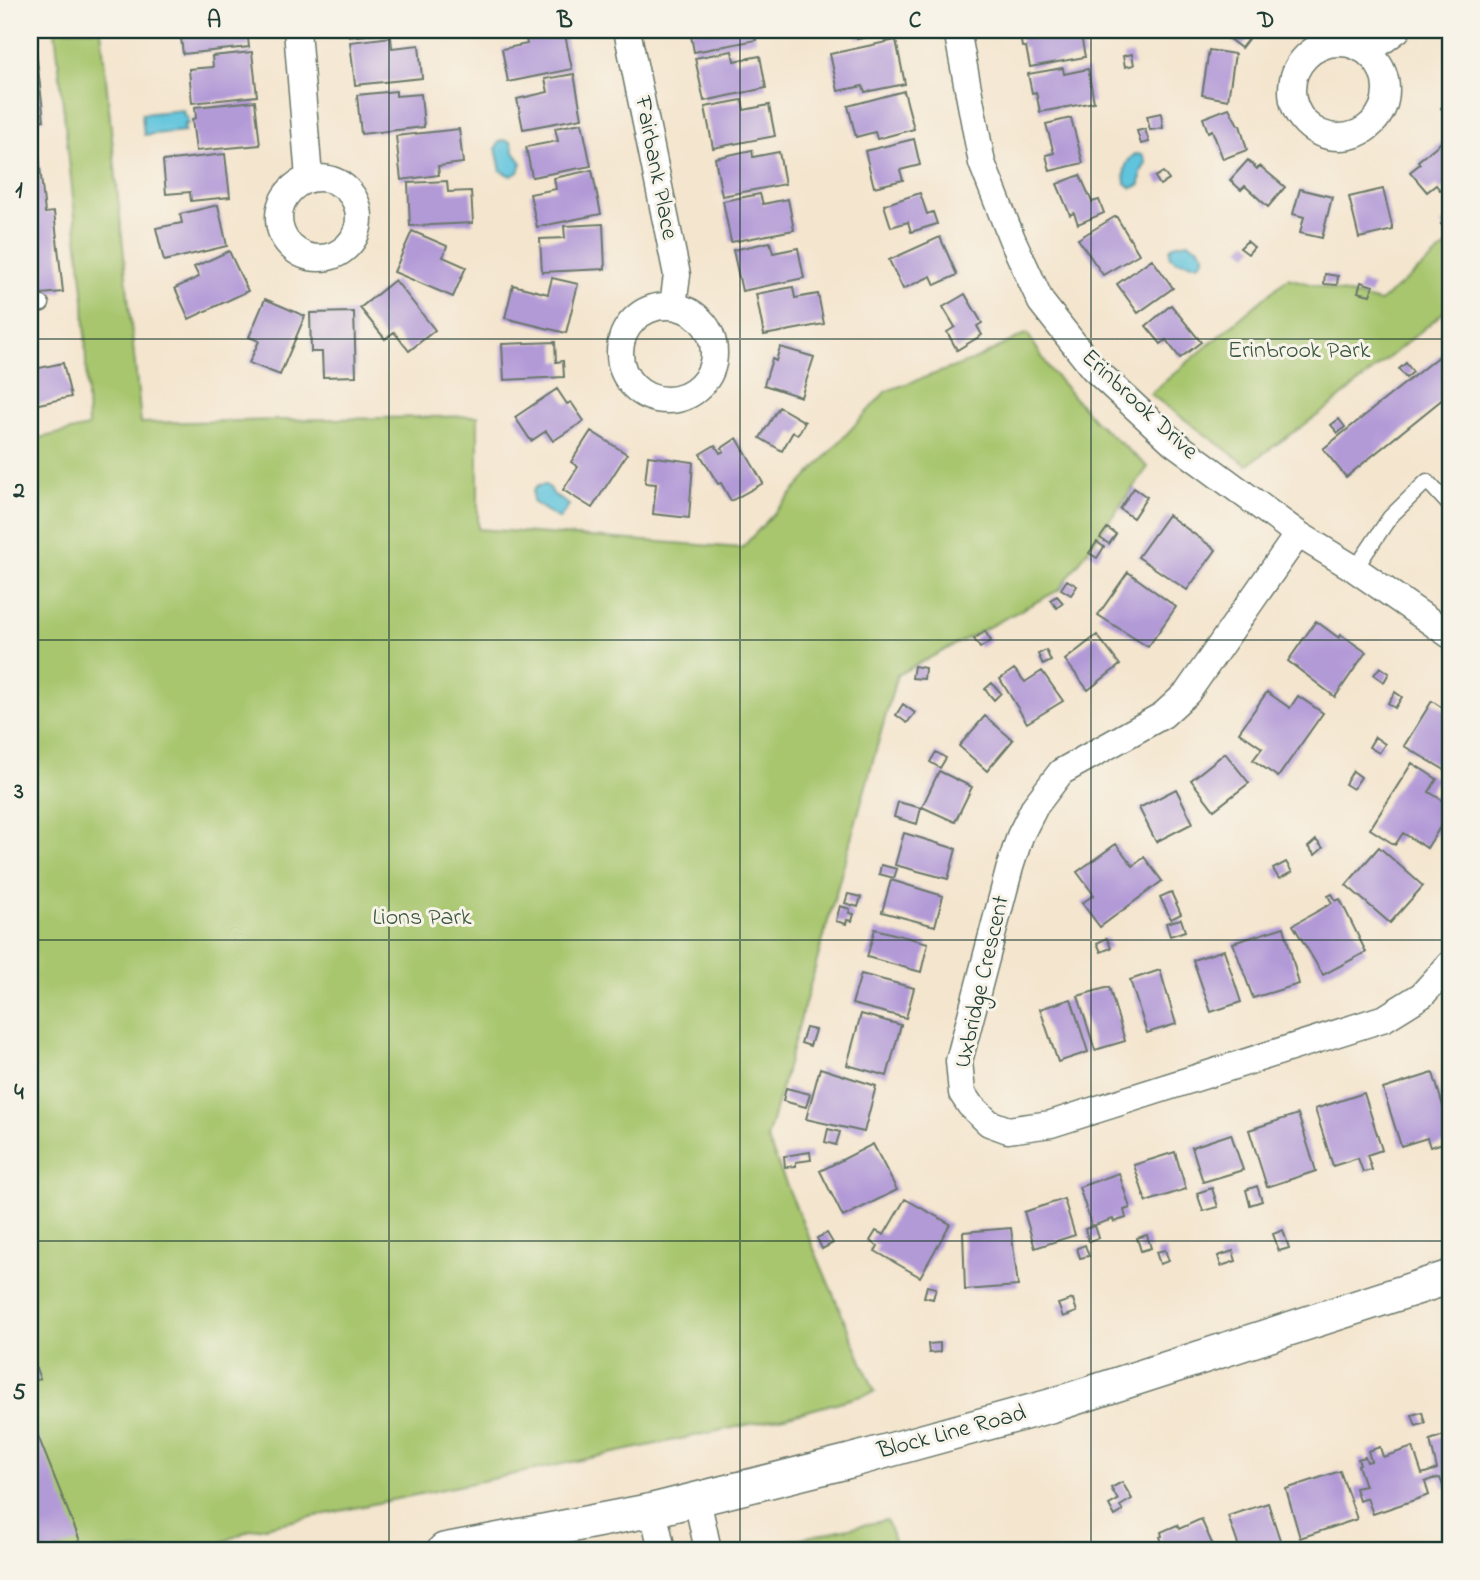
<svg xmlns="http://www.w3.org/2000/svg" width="1480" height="1580" font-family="'Indie Flower',sans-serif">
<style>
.green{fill:#a8c66e;stroke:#648251;stroke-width:2}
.water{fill:#60c4dd;stroke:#408088;stroke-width:2}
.building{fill:#b29ad7}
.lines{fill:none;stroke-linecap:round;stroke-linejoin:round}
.service-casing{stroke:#6a786a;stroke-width:17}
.minor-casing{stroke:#6a786a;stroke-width:29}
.tertiary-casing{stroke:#6a786a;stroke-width:36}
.service{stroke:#fff;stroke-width:14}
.minor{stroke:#fff;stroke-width:26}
.tertiary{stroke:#fff;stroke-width:33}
.grid{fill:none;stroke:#1f3d34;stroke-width:2;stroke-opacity:0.55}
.labels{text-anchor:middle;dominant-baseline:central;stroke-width:6;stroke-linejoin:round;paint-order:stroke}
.street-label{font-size:24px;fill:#1f3d34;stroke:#f7f3e8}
.park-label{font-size:24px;fill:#3a5840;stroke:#f7f3e8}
.neatline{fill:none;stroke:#1f3d34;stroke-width:2.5}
.grid-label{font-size:23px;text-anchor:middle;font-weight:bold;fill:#1f3d34}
</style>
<rect width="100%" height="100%" fill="#f7f3e8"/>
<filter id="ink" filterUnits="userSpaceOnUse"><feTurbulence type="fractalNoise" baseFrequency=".0143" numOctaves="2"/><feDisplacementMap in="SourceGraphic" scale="14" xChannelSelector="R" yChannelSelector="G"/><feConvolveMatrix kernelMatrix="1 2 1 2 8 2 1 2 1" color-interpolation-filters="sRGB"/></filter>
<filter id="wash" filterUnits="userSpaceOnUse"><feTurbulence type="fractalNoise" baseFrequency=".00686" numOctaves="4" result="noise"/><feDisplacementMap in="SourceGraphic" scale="28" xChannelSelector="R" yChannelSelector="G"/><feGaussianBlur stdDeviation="1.57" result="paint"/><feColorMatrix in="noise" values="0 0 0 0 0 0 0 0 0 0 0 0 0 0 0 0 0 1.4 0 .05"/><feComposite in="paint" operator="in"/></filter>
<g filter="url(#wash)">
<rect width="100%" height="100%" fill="#f4e5ce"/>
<path class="green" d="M55,30h46l40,393 337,-7v113l264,19 144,-157 88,-31 53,-27 24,38 44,50 53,46 -89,123 -162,85 -130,464 108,253 -86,24 -539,114 -45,20h-175v-1110l58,-13 -4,-127z
M1450,244v63l-122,101 -81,57 -97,-71 138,-116 92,24z
M887,1520l10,30h-151z"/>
<path class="water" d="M183,110l1,6h3l1,8h-4l1,7 -41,4 -2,-21z
M504,140l7,2 3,10 8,11 -4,9 -7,4 -10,-5 -5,-23 3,-6z
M1135,154l8,1 3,8 -5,9 -1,13 -8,3 -7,-5c-2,-12 0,-22 10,-29z
M1188,242l10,5 6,7v5l-6,5c-6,1 -12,-3 -21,-3l-7,-4v-8l4,-4z
M545,485l5,3 3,6 16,11 -10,14 -26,-17v-12l5,-4z"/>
<g id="blocks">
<path class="building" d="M180,30h67l2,17 -66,7z
M348,30h47v2l-46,5z
M541,30h23l8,39 -64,13 -6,-33 25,-5 -2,-11z
M690,30h64l2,10 -62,12z
M855,30h41v1l-39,8z
M1019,30h61l5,27 -55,10 -4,-20h-4z
M1222,30h33l-14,18 -21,-16z
M391,37l1,11 27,-3 3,33 -67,7 -5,-43z
M896,40l9,44 -40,8 -2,-6 -25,5 -8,-37z
M30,42h5l9,78 -9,1 10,92 9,-1 9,80 -33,3z
M1209,50l26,4 -7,46 -26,-5z
M732,51l2,10 26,-5 6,32 -62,13 -9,-43z
M252,52l5,44 -65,7 -3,-34 24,-2 -1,-11z
M1132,54l2,11 -9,2 -2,-11z
M1063,68l1,6 24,-5 6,33 -54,10 -4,-20 -4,1 -4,-19z
M574,74l8,44 -59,11 -6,-30 31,-7 -3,-13z
M396,91v5l25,-2 3,33 -63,7 -4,-39z
M904,91l10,38 -37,10 -2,-7 -19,5 -8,-31z
M742,100l2,10 25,-5 6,31 -62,12 -8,-41z
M1450,100v19l-9,-11z
M255,101l5,44 -64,6 -4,-32 4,-1 -1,-11z
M1229,108l9,17h2l7,25 -24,9 -11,-29 -4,2 -5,-14z
M1161,113l2,15 -13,2 -3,-14z
M1071,118l12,45 -33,8 -4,-16 8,-2 -8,-29z
M582,123l9,43 -59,11 -6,-30 32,-6 -3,-13z
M459,129l4,34 -25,3 1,9 -38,5 -5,-44z
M1145,129l4,13 -8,2 -4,-13z
M914,139l6,26 -20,5 3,10 -29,7 -9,-36z
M1444,140l6,8v34l-10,8 -4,-5 -9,7 -17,-20 10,-8 -2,-3z
M752,150l1,7 26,-5 6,32 -63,12 -7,-38z
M225,154l5,43 -39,4 -1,-9 -24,2 -3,-33z
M1248,160l9,9 3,-3 25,21 -17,20 -23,-21 -4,4 -11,-10z
M592,170l9,44 -64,13 -7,-33 26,-5 -2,-11z
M1163,172l6,8 -9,5 -5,-8z
M1080,175l12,27 7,-2 5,13 -26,11 -4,-11 -4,2 -13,-31z
M447,181l1,11 23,-1 2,32 -63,3 -2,-43z
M1300,189l32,8 -10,41 -22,-5 4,-16 -11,-3z
M1383,189l10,41 -34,8 -10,-41z
M920,193l7,21 6,-2 4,12 -26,8 -3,-10 -17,5 -7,-22z
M760,194l3,10 25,-5 6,31 -63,12 -8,-41z
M218,205l9,41 -63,15 -8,-33 26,-5 -2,-9z
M1116,216l23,38 -36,21 -25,-36z
M1450,218v18l-9,-12z
M603,224l2,45 -63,3 -2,-33 25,-1 -1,-12z
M412,231l35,15 -4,11 23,10 -13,30 -59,-25z
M940,237l17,38 -22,10 -4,-9 -28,13 -14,-29z
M1247,241l7,6 -6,7 -8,-6z
M770,242l3,11 25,-5 6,30 -62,13 -9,-41z
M229,251l19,40 -59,28 -14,-31 24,-11 -5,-10z
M1152,259l21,29 -35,25 -21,-29z
M1325,274l13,2 -1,9 -13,-1z
M552,278l26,6 -12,49 -61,-15 8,-33 35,9z
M395,280l40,50 -26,21 -15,-19 -9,7 -25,-31z
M1361,282l12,4 -3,9 -12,-3z
M793,287l2,11 23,-4 6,30 -60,11 -8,-41z
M965,294l17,29 -5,3 5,9 -25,15 -10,-18 8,-5 -12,-20z
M265,299l40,17 -25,59 -31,-12 10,-22 -10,-4z
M1171,305l30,37 -21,16 -14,-18 -5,4 -15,-18z
M354,312l2,64 -33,1 -1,-25h-11l-1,-39z
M555,342l1,20 7,-1 1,16 -60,3 -2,-36z
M780,347l34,10 -13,40 -37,-12 8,-26 4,2z
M1450,347v59l-6,-8 -98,79 -23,-28z
M63,363l8,34 -41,9v-36z
M1406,363l7,9 -7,6 -7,-9z
M557,389l10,15 4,-2 13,19 -31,20 -7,-10 -15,10 -16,-24z
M779,407l26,15 -7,13 -5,-3 -11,19 -22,-13z
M1339,419l6,8 -7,6 -7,-8z
M591,431l36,23 -35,54 -29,-18 15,-23 -7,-5z
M737,438l26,45 -32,18 -10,-18 -3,1 -18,-30 15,-9 5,8 4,-2 -2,-3z
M648,456l45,6 -4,56 -36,-4 3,-30 -11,-1z
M1134,488l13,9 -14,21 -13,-9z
M1168,515l48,35 -29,40 -49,-33z
M1107,528l9,6 -7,10 -9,-6z
M1097,542l7,5 -7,11 -8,-5z
M1128,572l48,35 -28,40 -50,-32z
M1067,580l10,6 -6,9 -10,-6z
M1057,596l6,7 -6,5 -7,-8z
M1316,621l23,17 2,-3 25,17 -31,45 -47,-36z
M985,631l6,10 -11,7 -6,-9z
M1097,635l23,30 -32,25 -23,-30z
M1046,650l5,11 -8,4 -5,-11z
M914,666l11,2 -1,11 -12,-1z
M1380,667l9,6 -5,9 -10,-7z
M1014,669l11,13 17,-11 21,30 -36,22 -27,-44z
M992,683l9,10 -7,7 -9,-11z
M1267,692l23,16 8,-12 25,17 -45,64 -25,-17 9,-12 -23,-16z
M1395,692l7,5 -7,11 -7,-5z
M1432,701l18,12v60l-46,-27z
M903,704l12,9 -8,10 -11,-8z
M985,716l28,24 -26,31 -28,-25z
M1375,737l10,7 -6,9 -10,-6z
M936,752l10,6 -6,10 -10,-6z
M1225,753l24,30 -35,27 -23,-30z
M1412,763l25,16 -8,13 21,13v6l-23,37 -24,-15 -8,12 -25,-16z
M939,771l33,16 -17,35 -33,-15z
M1353,771l8,6 -8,12 -8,-5z
M1176,789l17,34 -37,19 -17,-34z
M898,802l23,6 -4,16 -23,-7z
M904,833l52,16 -8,30 -53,-14z
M1316,840l7,8 -8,7 -7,-8z
M1116,844l17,22 11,-9 18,24 -62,46 -18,-24 12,-8 -17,-23z
M1379,847l44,39 -33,37 -44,-38z
M1286,862l6,10 -13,7 -6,-10z
M881,865l16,4 -3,9 -15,-4z
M891,880l52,16 -8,30 -53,-14z
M1171,892l10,22 -10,5 -11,-22z
M848,894l13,3 -3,10 -13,-4z
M1332,894l4,7 4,-2 26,53 -43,23 -30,-50 39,-22 -4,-7z
M840,906l10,3 -1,4 5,1 -2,7 -5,-1 -1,4 -10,-3z
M1181,919l4,12 -15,5 -4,-13z
M1284,927l15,57 -46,14 -20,-55z
M875,929l53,14 -7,29 -54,-15z
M1107,938l4,10 -10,4 -4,-9z
M1224,950l17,52 -30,10 -18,-52z
M1160,970l16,54 -29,9 -17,-53z
M861,974l53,14 -8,30 -54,-14z
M1109,987l16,54 -30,9 -17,-54z
M1071,999l17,53 -30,10 -18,-53z
M861,1014l40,11 -14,51 -40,-11z
M806,1028l9,2 -5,16 -9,-3z
M820,1068l56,18 -12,46 -58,-13z
M1433,1073l17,56 -2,2 2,10 -20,6 -3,-9 -26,8 -18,-57z
M786,1088l24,6 -4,13 -23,-6z
M1364,1093l18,57 -15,5 5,15 -9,2 -5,-14 -25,8 -18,-57z
M1298,1114l18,57 -49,16 -18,-57z
M828,1129l12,3 -4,13 -11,-3z
M1231,1134l12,36 -40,12 -11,-35z
M873,1144l24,46 -54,27 -23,-46z
M810,1152l1,8 -15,2v4l-11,1 -1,-11z
M1175,1152l11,37 -40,13 -12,-37z
M1119,1173l11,35 -6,2 2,8 -12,4 -1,-3 -21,7 -13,-39z
M1257,1186l5,15 -12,4 -4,-15z
M1212,1188l6,19 -15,4 -6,-18z
M905,1199l45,25 -30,53 -45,-26 3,-5 -8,-5 6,-10 8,4z
M1064,1199l11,36 -40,13 -11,-36z
M1095,1226l4,12 -10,3 -4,-12z
M1011,1228l7,58 -53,4 -2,-58z
M1283,1230l6,18 -10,3 -6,-17z
M827,1233l6,10 -11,6 -5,-11z
M1147,1235l4,13 -10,3 -4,-13z
M1085,1245l4,11 -9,2 -3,-10z
M1165,1250l4,11 -9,3 -4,-12z
M1233,1251l3,10 -15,5 -3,-10z
M927,1286l9,2 -3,11 -9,-2z
M1073,1299l4,13 -14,5 -5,-13z
M940,1343v9l-11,1 -1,-9z
M30,1352l10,27 -10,4z
M1422,1412l3,11 -9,3 -4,-11z
M30,1416l50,125 -25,9h-25z
M1450,1433v53l-6,2 -4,-10 -8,1 -7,3 4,13 -56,19 -6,-16 -8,3 -4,-13 10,-2 -7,-21 2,-1 -2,-5 7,-2 2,5 4,-1 -3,-10 12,-4 3,10 30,-10 9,27 15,-5 -7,-29z
M1340,1471l17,48 -57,19 -14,-49z
M1122,1482l10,17 -12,7 3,5 -8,5 -6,-11 9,-5 -7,-12z
M1268,1503l13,40 -22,7h-19l-12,-34z
M1201,1519l14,31h-50l-5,-13 2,-1 -1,-4 16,-7 2,4z"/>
</g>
</g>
<g filter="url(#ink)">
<use href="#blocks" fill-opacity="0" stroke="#6a786a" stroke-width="2"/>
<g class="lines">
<g class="service-casing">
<path id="service" d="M30,307l12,-3
M1355,569l35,-52 37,-36 23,25"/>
</g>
<g class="minor-casing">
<path id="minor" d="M297,30l12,148
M627,30l50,245 -4,31
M957,30l25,133 30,76 29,63 52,66 80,74 125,92 57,35 95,66
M1292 90a47 47 0 1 1 94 0a47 47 0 1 1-94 0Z
M1368,52l29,-22
M279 218a40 40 0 1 1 80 0a40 40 0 1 1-80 0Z
M620 353a47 47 0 1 1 94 0a47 47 0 1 1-94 0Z
M1298,534l-111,159 -24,22 -102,57 -26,34 -15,30 -10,31 -51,194 3,32 8,12 19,18 19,7 43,-6 334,-106 37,-23 28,-31
M697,1499l11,51
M653,1510l9,40"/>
</g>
<g class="tertiary-casing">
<path id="tertiary" d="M444,1550l209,-40 197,-49 200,-55 400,-129"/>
</g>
<use href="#service" class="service"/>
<use href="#minor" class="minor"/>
<use href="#tertiary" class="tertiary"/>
</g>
</g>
<path class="grid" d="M389,30v1520M740,30v1520M1091,30v1520M30,339h1420M30,640h1420M30,940h1420M30,1241h1420"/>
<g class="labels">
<g class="street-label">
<text transform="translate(655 168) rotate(79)">Fairbank Place</text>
<text transform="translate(1139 405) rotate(43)">Erinbrook Drive</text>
<text transform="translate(983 982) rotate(-77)">Uxbridge Crescent</text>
<text transform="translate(952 1433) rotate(-15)">Block Line Road</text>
</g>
<g class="park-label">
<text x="1299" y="351">Erinbrook Park</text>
<text x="422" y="918">Lions Park</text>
</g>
</g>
<rect width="1480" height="1580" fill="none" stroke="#f7f3e8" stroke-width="77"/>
<rect x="38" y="38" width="1404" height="1504" class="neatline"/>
<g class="grid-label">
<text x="214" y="27">A</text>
<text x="565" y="27">B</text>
<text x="915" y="27">C</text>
<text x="1266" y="27">D</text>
<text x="19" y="197">1</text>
<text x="19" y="497">2</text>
<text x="19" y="798">3</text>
<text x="19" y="1099">4</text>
<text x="19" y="1399">5</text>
</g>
</svg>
